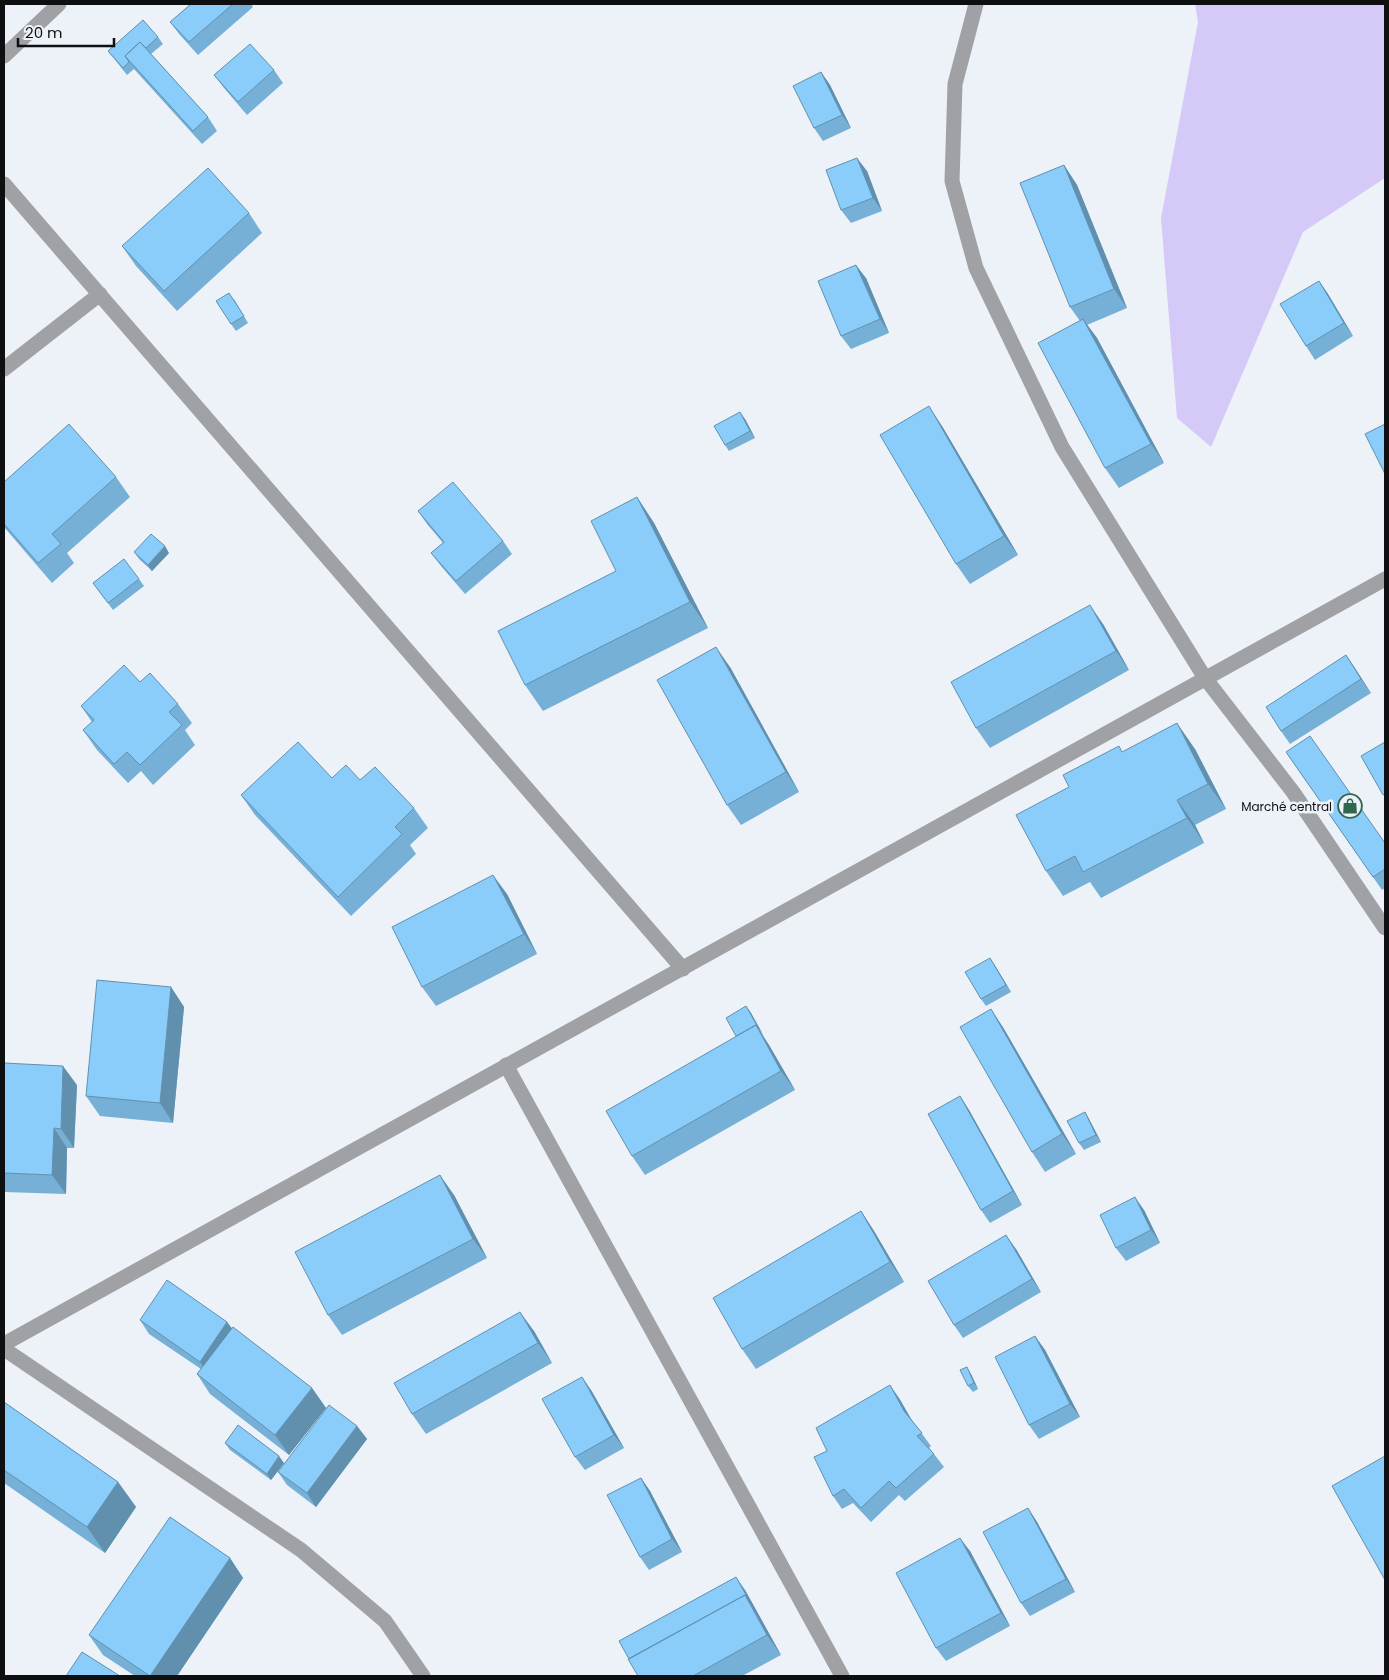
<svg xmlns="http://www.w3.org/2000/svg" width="1389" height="1680" font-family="Poppins,sans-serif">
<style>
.green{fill:#d5c9f8}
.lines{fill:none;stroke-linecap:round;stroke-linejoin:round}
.minor{stroke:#a0a1a4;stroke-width:15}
.tertiary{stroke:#a0a1a4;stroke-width:15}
.wall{fill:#77b0d7}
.shaded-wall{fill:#6190af}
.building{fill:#8acdfa;stroke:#6190af}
.labels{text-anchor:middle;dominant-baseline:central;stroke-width:5;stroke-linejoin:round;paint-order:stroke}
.poi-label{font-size:12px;fill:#0d0f11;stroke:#edf2f9;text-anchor:end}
</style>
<rect width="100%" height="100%" fill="#edf2f9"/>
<path class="green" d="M1195,4h190v174l-82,54 -92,215 -34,-29 -16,-200 37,-196z"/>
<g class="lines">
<path class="minor" d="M976,4l-21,80 -3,97 24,87 86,179 143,231 88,114 92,136
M4,56l55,-52
M4,184l679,785
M4,369l96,-75
M506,1065l336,611"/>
<path class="tertiary" d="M4,1344l1381,-765
M4,1349l297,201 84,71 38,55"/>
</g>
<path class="wall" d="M191,4h60l2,3 -55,48 -18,-20 -10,-13z
M158,37l5,7 -12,10 57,63 9,14 -15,13 -68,-75 -7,6 -19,-24z
M274,70l9,13 -36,32 -23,-27 -10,-13z
M821,72l9,13 21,43 -28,13 -9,-13z
M1064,165l13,20 50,123 -40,17 10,13 67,125 -45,25 -14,-20 -25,-147 -10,-14z
M867,171l15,40 -31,12 -10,-13z
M249,213l13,20 -85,78 -41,-45 -14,-20z
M866,278l23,55 -38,16 -10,-13z
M1319,281l9,13 25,42 -38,24 -9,-14z
M234,299l14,24 -12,8 -5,-7z
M745,419l10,19 -26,13 -4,-6z
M942,426l76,129 -48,29 -14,-20z
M116,477l14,20 -63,56 7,10 -22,20 -48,-56v-45z
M637,497l17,26 54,105 -165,83 -18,-26 91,-114z
M418,511l85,30 9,13 -47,40 -24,-28 -10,-13 12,-10 -16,-19z
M134,552l35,1 -17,18 -13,-12z
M139,579l5,7 -31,24 -20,-27z
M1103,624l26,46 -139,78 -14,-20z
M1346,655l25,38 -81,51 -9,-13z
M730,667l69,125 -58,33 -14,-20z
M140,682l38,22 14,19 -7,7 10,15 -42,40 -12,-14 -13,12 -31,-33 -14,-20 9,-8 -11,-16z
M1195,749l31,60 -31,16 9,18 -103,55 -11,-16 -27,14 -17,-25 23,-84 54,-35z
M1286,752l99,91v45l-3,2z
M332,778l28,2 54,28 14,20 -18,17 6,9 -65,62 -96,-101 -14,-20z
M507,894l30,60 -101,52 -14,-19z
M994,964l17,28 -25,14 -5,-7z
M171,987l13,20 -11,116 -73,-7 -14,-20z
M746,1006l5,7 12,23 6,9 26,45 -150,85 -13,-19 104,-120z
M991,1009l13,20 72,125 -31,18 -13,-20z
M4,1063l73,22 -3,63h-7l-1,46 -62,-2z
M960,1096l9,14 53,95 -32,18 -9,-13z
M1085,1112l4,7 12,23 -17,8 -5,-7z
M454,1195l33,63 -145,77 -14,-20z
M1144,1210l16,33 -34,18 -10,-13z
M861,1211l13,20 30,51 -148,87 -14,-20z
M1016,1249l25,43 -78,46 -9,-13z
M140,1320l87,2 5,6 80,60 14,20 -37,47 -79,-61 -13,-20 4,-5 -52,-35z
M534,1331l18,32 -126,71 -14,-20z
M1035,1336l10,14 35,67 -41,22 -10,-14z
M971,1374l7,15 -5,3 -5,-6z
M591,1390l33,58 -39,22 -10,-13z
M899,1398l12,21 20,27 -2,2 5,6 10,13 -39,34 -6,-6 -28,27 -18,-19 -11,6 -9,-13 -6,-45z
M4,1402l114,80 18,25 -31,46 -101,-70z
M357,1426l10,13 -51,68 -29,-22 -9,-13z
M225,1443l59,20 -13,17 -41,-30z
M641,1478l9,13 32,61 -33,18 -9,-13z
M1028,1508l9,14 38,70 -45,24 -9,-13z
M970,1551l40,75 -64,35 -10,-13z
M230,1558l13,20 -66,98h-42l-32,-21 -14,-20z
M745,1590l36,65 -39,21h-104z"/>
<path class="shaded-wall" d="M821,72l9,13 21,43 -9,-13z
M857,158l10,13 15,40 -9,-13z
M1064,165l13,20 50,123 -13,-19z
M856,265l10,13 23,55 -9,-14z
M1319,281l9,13 25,42 -9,-13z
M1083,319l14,19 67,125 -13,-19z
M929,406l13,20 76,129 -14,-19z
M740,412l5,7 10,19 -5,-7z
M637,497l17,26 54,105 -18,-26z
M165,546l4,7 -17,18 -4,-6z
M1090,605l13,19 26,46 -13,-19z
M716,647l14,20 69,125 -13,-20z
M1346,655l9,13 16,25 -10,-14z
M1177,723l18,26 31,60 -18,-25z
M1177,800l18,25 9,18 -17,-25z
M493,875l14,19 30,60 -13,-20z
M990,958l4,6 17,28 -5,-7z
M171,987l13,20 -11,116 -13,-20z
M746,1006l5,7 13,23 -5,-7z
M991,1009l13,20 72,125 -14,-20z
M756,1025l13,20 26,45 -14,-19z
M63,1066l14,19 -3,63 -13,-19z
M960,1096l9,14 53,95 -9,-14z
M1085,1112l4,7 12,23 -5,-7z
M54,1128l13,20 -1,46 -14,-19z
M440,1175l14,20 33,63 -14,-19z
M1135,1197l9,13 16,33 -9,-13z
M861,1211l13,20 30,51 -14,-20z
M1006,1235l10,14 25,43 -9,-13z
M520,1312l14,19 18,32 -14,-20z
M227,1322l9,13 -27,40 -9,-13z
M1035,1336l10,14 35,67 -10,-13z
M967,1367l4,7 7,15 -4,-6z
M582,1377l9,13 33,58 -10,-13z
M890,1385l9,13 15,26 -10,-13z
M312,1388l14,20 -37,47 -14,-20z
M357,1426l10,13 -51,68 -9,-14z
M279,1456l5,7 -13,17 -4,-6z
M641,1478l9,13 32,61 -10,-13z
M118,1482l18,25 -31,46 -18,-26z
M1028,1508l9,14 38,70 -9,-13z
M960,1538l10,13 40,75 -9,-13z
M230,1558l13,20 -66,98h-27z
M736,1577l9,13 36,65 -14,-20z"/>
<path class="building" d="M191,4h42l-44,38 -19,-20z
M143,20l15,17 -12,11 -6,-6 -15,14 4,6 -6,6 -15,-17z
M140,42l68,75 -15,14 -68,-75z
M250,44l24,26 -36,32 -24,-27z
M821,72l21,43 -28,13 -21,-42z
M857,158l16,40 -32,12 -15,-40z
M1064,165l50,124 -44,18 -50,-124z
M208,168l41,45 -85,78 -42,-45z
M856,265l24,54 -39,17 -23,-55z
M1319,281l25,42 -38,23 -26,-42z
M229,293l15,23 -13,8 -15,-23z
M1083,319l68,125 -46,24 -67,-125z
M929,406l75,130 -48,28 -76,-129z
M740,412l10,19 -25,14 -11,-19z
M69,424l47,53 -64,57 9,10 -23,19 -34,-39v-42z
M1385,424v50l-20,-40z
M453,482l50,59 -47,40 -25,-28 13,-11 -26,-31z
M637,497l53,105 -165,83 -27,-54 118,-60 -25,-50z
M151,534l14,12 -17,19 -14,-13z
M124,559l15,20 -31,24 -15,-20z
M1090,605l26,46 -140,77 -25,-46z
M716,647l70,125 -59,33 -70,-125z
M1346,655l15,24 -80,52 -15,-24z
M124,665l16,17 10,-9 28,31 -9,8 13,13 -42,40 -13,-13 -13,12 -31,-34 11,-10 -13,-14z
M1177,723l31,61 -31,16 10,18 -104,54 -8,-16 -29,15 -30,-56 53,-28 -6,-12 56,-29 3,6z
M1310,736l75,107v26l-12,8 -87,-125z
M298,742l34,36 14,-13 14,15 15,-13 39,41 -19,19 7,7 -64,63 -97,-102z
M1385,742v52l-2,1 -22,-39z
M493,875l31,59 -102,53 -30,-60z
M990,958l16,27 -25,14 -16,-27z
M97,980l74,7 -11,116 -74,-7z
M746,1006l13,23 -3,-4 -20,11 -10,-18z
M991,1009l71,125 -30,18 -72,-125z
M756,1025l25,46 -149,85 -26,-45z
M4,1063l59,3 -2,63 -7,-1 -2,47 -48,-2z
M960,1096l53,95 -32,19 -53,-96z
M1085,1112l11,23 -17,8 -12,-22z
M440,1175l33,64 -145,76 -33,-63z
M1135,1197l16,33 -35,18 -16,-33z
M861,1211l29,51 -148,87 -29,-51z
M1006,1235l26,44 -78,46 -26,-44z
M167,1280l60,42 -27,40 -60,-42z
M520,1312l18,31 -126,71 -18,-31z
M233,1327l79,61 -37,47 -78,-61z
M1035,1336l35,68 -41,21 -34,-68z
M967,1367l7,16 -6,3 -8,-16z
M582,1377l32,58 -39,22 -33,-58z
M890,1385l14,26 18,22 -5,3 17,18 -38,34 -7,-7 -28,27 -17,-19 -11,7 -19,-39 13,-6 -11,-23z
M4,1402l114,80 -31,45 -83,-57z
M329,1405l28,21 -50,67 -29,-21z
M238,1425l41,31 -12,18 -42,-31z
M1385,1456v124l-53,-94z
M641,1478l31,61 -32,18 -33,-62z
M1028,1508l38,71 -45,24 -38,-71z
M170,1517l60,41 -80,118 -61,-41z
M960,1538l41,75 -65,35 -40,-75z
M736,1577l14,25 -5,-7 -116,64 -10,-18z
M745,1595l22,40 -74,41h-55l-10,-17z
M82,1652l38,24h-54z"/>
<defs>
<g id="shop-ring" transform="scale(1.25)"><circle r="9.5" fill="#edf2f9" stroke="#30664c" stroke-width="1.5"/><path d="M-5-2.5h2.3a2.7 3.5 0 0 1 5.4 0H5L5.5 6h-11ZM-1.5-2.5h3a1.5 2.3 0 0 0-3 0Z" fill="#30664c"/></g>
</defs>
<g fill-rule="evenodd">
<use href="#shop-ring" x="1350" y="806"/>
</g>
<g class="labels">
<g class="poi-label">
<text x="1332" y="806">Marché central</text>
</g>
</g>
<rect width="1389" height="1680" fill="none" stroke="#0d0f11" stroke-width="10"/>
<path d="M18 38v8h96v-8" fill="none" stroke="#0d0f11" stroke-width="2.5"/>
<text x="25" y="38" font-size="15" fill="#0d0f11" stroke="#edf2f9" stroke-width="4" paint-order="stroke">20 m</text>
</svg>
